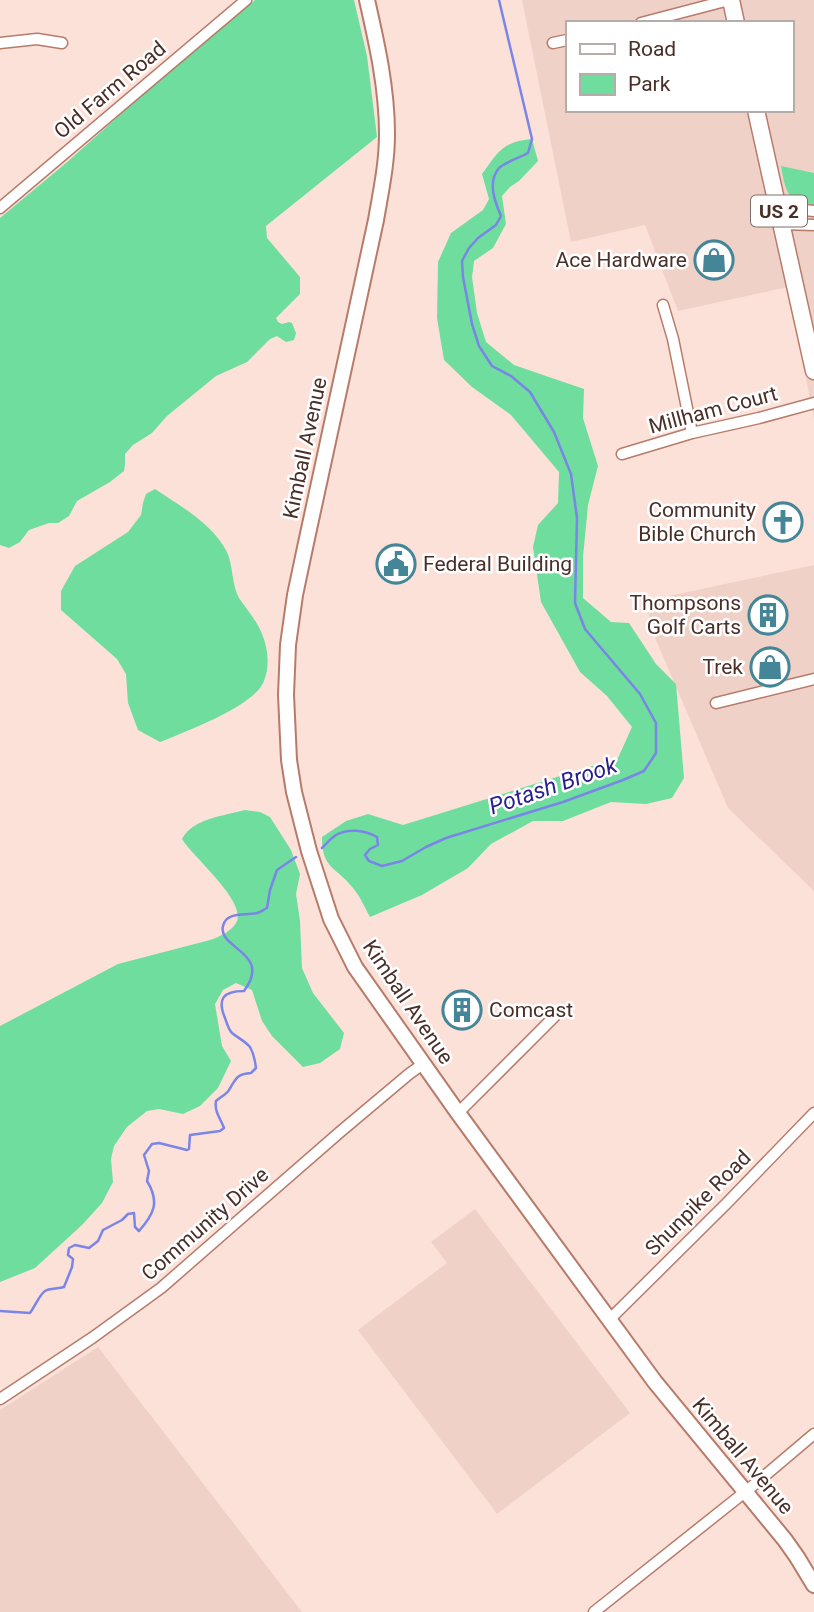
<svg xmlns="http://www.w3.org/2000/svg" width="814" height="1612" font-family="Roboto,sans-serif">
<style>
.built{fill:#efd1c8;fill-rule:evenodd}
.green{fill:#6fdd9e}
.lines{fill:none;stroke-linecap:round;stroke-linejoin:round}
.stream{stroke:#7a85e7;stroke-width:2.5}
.street-casing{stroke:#b77b6a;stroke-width:13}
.secondary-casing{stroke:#b77b6a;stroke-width:18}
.primary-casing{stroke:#b77b6a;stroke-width:19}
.street{stroke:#fff;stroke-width:10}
.secondary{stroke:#fff;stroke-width:14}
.primary{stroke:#fff;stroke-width:16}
.labels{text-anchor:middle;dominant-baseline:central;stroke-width:5;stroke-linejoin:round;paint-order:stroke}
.shield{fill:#fff;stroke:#806d68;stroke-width:2}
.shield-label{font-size:19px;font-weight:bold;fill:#492f28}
.street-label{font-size:21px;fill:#492f28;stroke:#fff}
.poi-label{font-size:21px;fill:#492f28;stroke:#fff;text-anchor:end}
.water-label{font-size:23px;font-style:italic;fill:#291e90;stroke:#fff}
</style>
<rect width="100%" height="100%" fill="#fce1d9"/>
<path class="built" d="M522,0h292v419l-26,-132 -110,24 -33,-86 -74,17zM567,23h224v87h-224z
M814,565v326l-86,-83 -72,-168 -11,-39z
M475,1209l155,204 -133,101 -139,-184 89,-67 -16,-21z
M98,1347l204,265h-302v-202z"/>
<path class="green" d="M255,0h99l13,56 10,81 -111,89 1,12 33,39v17l-24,24 2,4 4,2 7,-2 3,1 4,10 -2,7 -8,2 -9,-6 -7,3 -23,23 -31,14 -49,40 -15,17 -19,12 -8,9v10l-1,7 -14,11 -33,19 -8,15 -11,7h-9l-20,7 -9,12 -11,6 -9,-3v-327l66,-55 107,-95z
M532,139l6,22 -19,20 -9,6 -8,9 4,28 -13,24 -19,13 -2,16 5,36 9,29 28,23 70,24 -1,29 15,48 -10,39 -5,52v41l28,24 18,1 27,41 20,20 8,94 -12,20 -26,6 -35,-2 -48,19h-30l-42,23 -23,24 -46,27 -52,22c-5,-9 -10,-21 -17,-29 -17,-22 -31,-18 -31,-51l24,-16 22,-7 35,11 215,-67 14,-31 -25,-31 -27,-24 -39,-70 -8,-55 5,-22 20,-22 1,-31 -48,-57 -39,-28 -28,-27 -7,-42 1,-56 13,-29 32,-23 6,-11 -7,-25c17,-23 20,-32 50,-35z
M781,166l33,7v32c-28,-6 -28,-12 -33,-39z
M155,489c25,17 57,34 72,63 6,13 5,34 12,46 8,12 18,23 23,36 6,14 8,32 2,47 -9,25 -80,51 -104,61l-22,-12 -10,-27 -2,-29 -9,-15 -56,-49v-19l14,-25 53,-34 13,-17 2,-12 3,-9z
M245,810l15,2 10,5 21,33 9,24 -4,20 4,27 2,47 11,25 31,40 -4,16 -20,14 -17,4 -31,-31 -10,-15 -10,-31 -16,-7 -13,7 -8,14 7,42 9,15 -13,27 -18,18 -17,8 -24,-5 -12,2 -20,16 -13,19 -3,13 2,23 -11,21 -20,22 -47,43 -35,14v-256l118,-62 92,-24c9,-3 23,-9 27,-19 8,-21 -44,-64 -55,-82 11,-21 42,-23 63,-29z"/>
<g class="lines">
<path class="stream" d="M322,848c4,-4 9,-10 14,-13 12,-7 29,-5 41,2l1,8 -8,4 -5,6 4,6 13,5 20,-5 24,-14 20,-9 117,-36 60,-22 21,-9 12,-18v-30l-16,-29 -55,-65 -10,-26 2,-85 -6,-44 -17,-42 -24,-40 -19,-16 -19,-10 -13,-20 -7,-22 -9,-47 -1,-16 7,-13 9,-10 18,-13 5,-9c-6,-14 -14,-34 -2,-48 4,-5 22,-11 29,-15l4,-14 -33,-139
M0,1311l30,2c4,-5 10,-19 15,-22 4,-3 13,-2 19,-4l8,-20 1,-8 -5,-4 1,-7 6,-3 14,3 9,-7 5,-11 19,-10 6,-6 6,-1 1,14 4,4c15,-17 21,-29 8,-50l2,-10 -5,-16 8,-11 7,-1 28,7 2,-1 1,-14 30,-4 4,-3c-3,-9 -10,-16 -8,-27 4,-4 11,-7 13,-11 7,-11 7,-16 22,-17l5,-5c-1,-8 -2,-14 -6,-21 -5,-6 -12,-9 -18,-14 -4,-4 -5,-10 -7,-15 -8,-19 -2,-27 19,-27 29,-39 -27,-42 -21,-65 3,-15 23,-10 34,-13 4,-1 6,-3 10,-5l3,-18 7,-20 19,-13"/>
<g class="street-casing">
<path id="street" d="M641,23l88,-23
M0,43l37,-4 25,4
M553,43l14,-3
M778,207l36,4
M0,208l246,-208
M782,224l32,1
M663,305l10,34 19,94
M622,454l70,-21 67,-15 55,-15
M716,703l98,-24
M458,1113l97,-97
M609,1320l117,-116 88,-91
M0,1399l92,-61 69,-50 179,-156 69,-58 14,-10
M594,1612l161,-128 59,-50"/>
</g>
<g class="secondary-casing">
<path id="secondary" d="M367,0c10,44 20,88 20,134 0,29 -6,57 -11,86l-70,323 -11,52 -7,50 -2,50 3,65 5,32 15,59 22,68 24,48 103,146 197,269 130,158 12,17 17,28"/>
</g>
<g class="primary-casing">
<path id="primary" d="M731,0l5,23
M756,110l58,261"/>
</g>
<use href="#street" class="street"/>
<use href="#secondary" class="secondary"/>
<use href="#primary" class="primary"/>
</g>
<defs>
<g id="shop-ring" transform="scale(2.0125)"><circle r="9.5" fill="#fff" stroke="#448697" stroke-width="1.5"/><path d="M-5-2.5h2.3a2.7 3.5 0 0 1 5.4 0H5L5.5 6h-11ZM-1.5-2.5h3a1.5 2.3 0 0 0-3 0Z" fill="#448697"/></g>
<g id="church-ring" transform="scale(2.0125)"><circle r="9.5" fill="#fff" stroke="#448697" stroke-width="1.5"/><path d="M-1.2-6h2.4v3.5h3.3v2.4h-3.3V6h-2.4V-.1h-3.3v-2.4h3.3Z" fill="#448697"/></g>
<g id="civic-ring" transform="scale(2.0125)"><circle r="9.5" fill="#fff" stroke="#448697" stroke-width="1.5"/><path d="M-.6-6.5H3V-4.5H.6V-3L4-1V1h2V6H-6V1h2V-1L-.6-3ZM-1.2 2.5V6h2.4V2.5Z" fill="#448697"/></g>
<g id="building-ring" transform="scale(2.0125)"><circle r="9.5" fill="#fff" stroke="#448697" stroke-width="1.5"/><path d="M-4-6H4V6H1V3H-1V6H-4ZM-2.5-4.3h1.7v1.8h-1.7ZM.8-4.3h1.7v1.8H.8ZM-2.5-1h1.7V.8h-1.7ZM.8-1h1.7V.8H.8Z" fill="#448697"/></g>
</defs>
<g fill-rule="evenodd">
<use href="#shop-ring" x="714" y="260"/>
<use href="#church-ring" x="783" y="522"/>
<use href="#civic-ring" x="396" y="564"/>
<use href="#building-ring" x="768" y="615"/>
<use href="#shop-ring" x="770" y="667"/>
<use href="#building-ring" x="462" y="1010"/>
</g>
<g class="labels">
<rect class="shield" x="751" y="195.5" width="56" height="31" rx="5"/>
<g class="shield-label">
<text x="779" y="211">US 2</text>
</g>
<g class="street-label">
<text transform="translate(110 90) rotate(-40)">Old Farm Road</text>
<text transform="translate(713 410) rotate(-15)">Millham Court</text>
<text transform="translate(305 448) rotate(-78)">Kimball Avenue</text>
<text transform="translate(408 1002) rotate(56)">Kimball Avenue</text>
<text transform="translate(698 1203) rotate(-45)">Shunpike Road</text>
<text transform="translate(205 1224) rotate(-41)">Community Drive</text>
<text transform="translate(743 1456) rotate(50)">Kimball Avenue</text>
</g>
<g class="poi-label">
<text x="687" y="260">Ace Hardware</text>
<text x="756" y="510">Community<tspan x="756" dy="24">Bible Church</tspan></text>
<text x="423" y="564" text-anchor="start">Federal Building</text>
<text x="741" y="603">Thompsons<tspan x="741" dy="24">Golf Carts</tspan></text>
<text x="743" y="667">Trek</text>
<text x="489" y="1010" text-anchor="start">Comcast</text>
</g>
<g class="water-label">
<text transform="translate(553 786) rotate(-19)">Potash Brook</text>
</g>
</g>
<rect x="566" y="21" width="228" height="91" fill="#ffffff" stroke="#b6aca9" stroke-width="2"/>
<rect x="580" y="44" width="35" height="10" fill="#ffffff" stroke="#b6aca9" stroke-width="2"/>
<text x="628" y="56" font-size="21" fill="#492f28">Road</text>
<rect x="580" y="74" width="35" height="21" fill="#6fdd9e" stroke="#b6aca9" stroke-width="2"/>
<text x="628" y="91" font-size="21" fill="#492f28">Park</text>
</svg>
